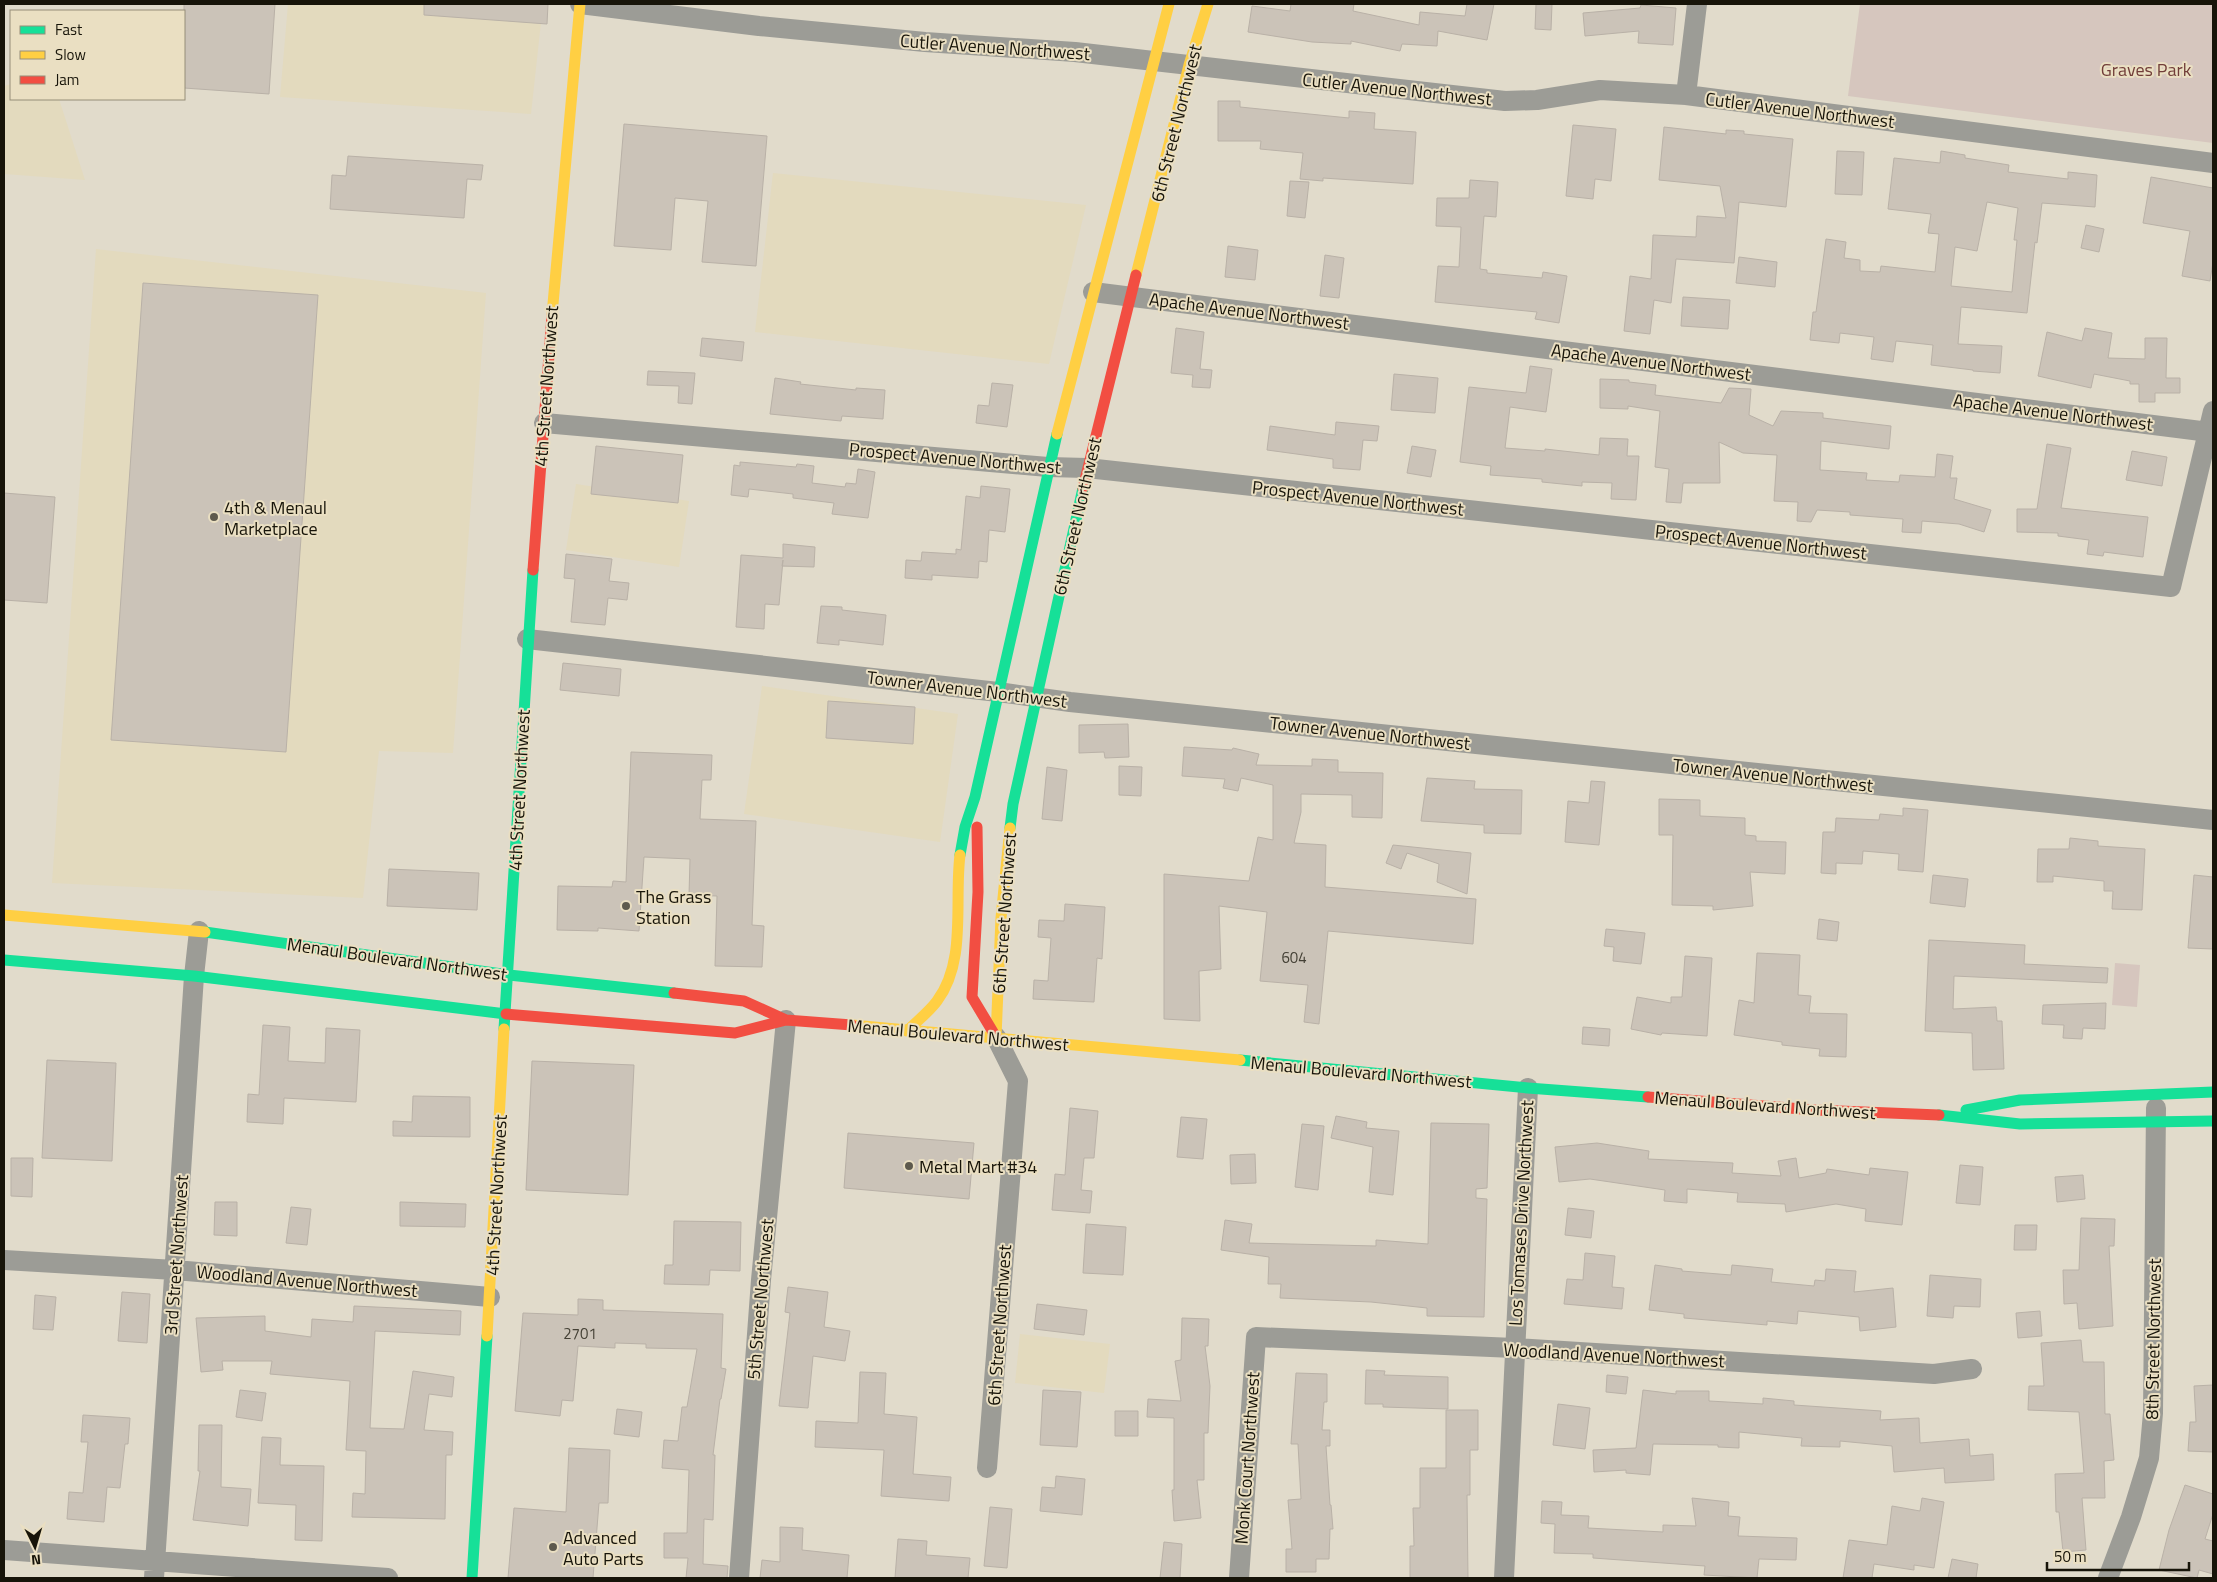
<svg xmlns="http://www.w3.org/2000/svg" width="2217" height="1582" font-family="'Titillium Web',sans-serif">
<style>
.built{fill:#e3dabe}
.green{fill:#d6c6be}
.building{fill:#cbc3b8;stroke:#b9b1a7;fill-rule:evenodd}
.lines{fill:none;stroke-linecap:round;stroke-linejoin:round}
.street{stroke:#9c9c96;stroke-width:20}
.fast{stroke:#16e098;stroke-width:11}
.slow{stroke:#ffcf43;stroke-width:11}
.jam{stroke:#f24e42;stroke-width:11}
.poi-dot{fill:#5e5a4d;stroke:#eadfc2;stroke-width:2}
.labels{text-anchor:middle;dominant-baseline:central;stroke-width:4;stroke-linejoin:round;paint-order:stroke}
.number-label{font-size:15px;fill:#444035}
.street-label{font-size:18px;fill:#171409;stroke:#eadfc2}
.park-label{font-size:18px;fill:#713d39;stroke:#eadfc2}
.poi-label{font-size:18px;fill:#171409;stroke:#eadfc2;text-anchor:start}
</style>
<rect width="100%" height="100%" fill="#e1dbcb"/>
<path class="built" d="M288,4h255l-12,110 -251,-17z
M11,84v15h48l26,81 -81,-6v-88z
M773,173l313,32 -37,159 -294,-32z
M96,249l390,44 -33,460 -74,-2 -16,147 -311,-15z
M576,484l113,17 -10,66 -113,-17z
M762,686l196,28 -18,128 -196,-28z
M1020,1334l90,10 -6,49 -89,-10z"/>
<path class="green" d="M1860,4h353v139l-365,-47z
M2115,963l25,2 -3,42 -25,-2z"/>
<path class="building" d="M184,4h91l-6,90 -85,-6z
M424,4h124l-1,20 -123,-9z
M1291,4h63l-1,7 66,14 1,-13 45,4 2,-12h27l-7,36 -49,-9 -1,15 -35,-2 -2,7 -49,-10v3l-39,-2 -64,-10 4,-26 38,5z
M1536,4h16l-1,26 -16,-1z
M1641,5l35,3 -3,37 -35,-2 1,-12 -54,5 -2,-23 57,-5z
M1218,101h22v6l109,11v-7l26,2 -1,16 42,3 -3,52 -90,-6v3l-23,-2 3,-26 -43,-4 1,-8h-43z
M624,124l143,12 -11,130 -54,-4 6,-61 -33,-3 -4,52 -57,-4z
M1573,125l43,4 -5,52 -16,-2 -2,20 -27,-3z
M1664,127l62,7v-4l18,1v3l49,5 -7,68 -47,-5 -5,61 -58,-4 -5,44 -17,-3 -4,34 -26,-3 6,-55 21,3 2,-44 43,2 1,-21 29,2 -6,-32 -61,-6z
M1837,151l27,1 -2,43 -27,-1z
M1941,151l24,4v3l44,7 -1,7 60,7v-7l29,3 -2,32 -53,-4 -5,40 -2,-1 -8,71 -66,-6 -3,37 44,2 -2,27 -27,-2v-1l-42,-5 2,-20 -37,-4 -3,21 -22,-3 3,-22 -34,-4 -1,10 -29,-3 3,-28h3l10,-73 20,3 -2,16 16,2v11l20,1 1,-6 54,6 4,-38 -11,-1 3,-19 -43,-5 6,-51 46,5zM1987,202l31,6 -4,32h3l-5,52 -61,-6 4,-39 22,4z
M348,156l135,9 -2,15 -14,-1 -3,39 -134,-9 2,-34 14,1z
M2151,177l62,11v74l-3,19 -28,-5 8,-45 -47,-8z
M1470,180l28,2 -2,35 -12,-1 -4,53 7,1v3l55,5 1,-6 24,4 -8,47 -24,-4 2,-7 -102,-10 3,-36 21,1 2,-40 -25,-1 1,-28h32z
M1290,181l19,1 -4,36 -18,-2z
M2086,225l18,4 -5,23 -18,-4z
M1228,246l30,4 -3,30 -30,-3z
M1325,255l19,3 -5,40 -19,-2z
M1739,257l38,5 -2,25 -39,-4z
M143,283l175,12 -32,457 -175,-12z
M1683,297l47,3 -2,29 -47,-3z
M1176,328l28,4 -4,37 12,1 -2,18 -18,-1 1,-12 -22,-2z
M2085,328l27,5 -4,25 37,1v-21h22l-1,40h14v15h-25v9h-16v-18h-9v-3l-36,-7 -3,14 -53,-12 9,-44 35,9z
M702,338l42,4 -2,19 -42,-5z
M1530,366l22,3 -6,43 -36,-5 -5,41 40,3v-2l54,6 1,-17 28,1 -1,17h12l-3,44 -25,-1 1,-16 -30,-1v4l-40,-4v-3l-52,-4 1,-9 -31,-4 9,-75 57,6z
M648,371l47,2 -3,31 -14,-1 1,-17 -32,-1z
M1394,374l44,4 -3,35 -44,-3z
M775,378l26,4 -1,2 56,6v-2l29,2 -2,29 -41,-3 -1,5 -71,-7z
M1600,379l29,1v2l27,3 -1,10 66,8 8,-15 22,1 -2,26 24,11 8,-15 42,2v5l68,8 -2,23 -68,-8 -1,29 47,3 -1,7 33,2 1,-7 35,2 2,-23 16,2 -3,22h7l-3,21 37,11 -7,22 -25,-8 -37,-3 -1,12 -19,-1 1,-13 -53,-4v-3l-33,-2 -6,12 -14,-1 1,-19 -24,-1 3,-46 -34,-2 -24,-11 1,41h-37l-2,20 -15,-1 3,-33 -14,-2 5,-56 -32,-5v3l-28,-1z
M992,383l21,2 -6,42 -31,-4 2,-18 11,1z
M1336,422l43,4 -2,15 -14,-1 -3,30 -27,-2v-9l-66,-9 3,-24 65,9z
M2047,444l24,4 -10,60 87,9 -5,40 -39,-5 -1,4 -16,-2 2,-14 -31,-4v-3l-41,-1v-23h20z
M596,446l87,9 -5,48 -87,-9z
M1412,446l24,4 -5,27 -24,-4z
M2132,451l35,6 -5,29 -36,-6z
M740,462l56,5 1,-3 17,2 -2,17 33,4 1,-4 10,1 2,-15 17,3 -7,46 -36,-4 2,-11 -41,-5v-4l-44,-5 -1,8 -17,-2 3,-30 6,1z
M981,486l29,3 -5,43 -16,-2 -2,32 -8,-1 -1,17 -46,-3v5l-27,-2 1,-18 15,1 1,-9 34,2v-5l5,1 5,-54 14,2z
M4,493l51,4 -8,106 -43,-3z
M783,544l32,3 -1,20 -32,-1 1,-6 -4,45 -14,-1 -1,25 -28,-2 5,-72 42,3z
M566,554l46,5 -3,22 20,2 -2,17 -19,-2 -3,27 -34,-3 4,-43 -11,-1z
M821,606l21,1v3l44,5 -3,30 -44,-5v5l-22,-2z
M563,663l58,6 -2,27 -59,-6z
M828,701l87,6 -2,37 -87,-6z
M1128,724l1,33 -24,1 -1,-6 -25,1v-28z
M1184,747l48,3 1,-2 26,6 -3,11 56,1v-7l26,1v12l45,1 -1,45 -30,-1v-22l-51,-1v18l-7,31 32,2 -1,42 151,12 -3,45 -145,-13 -9,93 -15,-2 4,-37 -48,-4 7,-69 -48,-6 2,63 -22,2 1,50 -36,-2v-145l85,7 9,-44 15,3v-55l-32,-7 -3,13 -15,-3 2,-9 -43,-3z
M631,752l81,3 -1,25h-9l-2,39 56,2 -4,104 12,1 -2,41 -47,-1 2,-70 -28,-1 1,-36 -46,-2 -5,74 -41,-3v3l-41,-1 1,-44 54,1 1,-6 13,1z
M1119,766l23,1 -1,29 -22,-1z
M1047,767l20,3 -5,51 -20,-2z
M1427,778l48,3 -1,8 48,1 -1,44 -37,-1v-8l-63,-4z
M1591,781l14,1 -6,63 -34,-3 3,-41 21,2z
M1659,799l41,1v16l45,2v17l11,1v5l30,1 -1,32 -35,-2 3,34 -40,4v-4l-41,-1 1,-70h-14z
M1903,808l25,2 -5,62 -25,-2 1,-16 -36,-3 -1,13 -26,-1v11l-15,-1 2,-41h12l1,-14 43,2 1,-6 23,2z
M2070,838l28,3v5l47,3 -3,61 -30,-1 1,-18h-9v-10l-51,-5v6h-16l1,-33h31z
M1393,845l78,8 -4,41 -30,-12 2,-18 -32,-11 -6,16 -15,-6z
M389,869l90,4 -2,37 -90,-4z
M1933,875l35,4 -3,28 -35,-4z
M2194,875l19,2v72l-25,-1z
M1065,904l40,3 -3,52 -5,-1 -3,44 -61,-3 1,-19 14,1 3,-43 -13,-1 1,-17 25,1z
M1819,919l20,3 -2,19 -20,-2z
M1606,929l39,4 -4,31 -28,-3 1,-14 -10,-1z
M1929,940l96,5 -1,19 84,4 -1,15 -153,-7 -1,33 43,-2 1,14h5l2,48 -31,1 -1,-37 -47,-2z
M1757,953l43,2 -2,40 13,1 -2,17 38,1 -1,43 -27,-1 1,-7 -38,-4v-3l-48,-7 5,-35 15,3z
M1685,956l27,2 -5,78 -45,-3 -1,2 -30,-6 6,-32 34,6v-6h11z
M2106,1003l-1,26 -22,-1 -1,11 -19,-1 1,-13 -22,-1 1,-19z
M263,1025l27,2 -2,34 37,2 1,-35 34,2 -4,72 -72,-4 -1,26 -36,-2 1,-28 11,1z
M1583,1027l27,2 -1,17 -27,-2z
M47,1060l69,3 -4,98 -70,-3z
M532,1061l102,4 -6,130 -102,-5z
M413,1096l57,1v40l-77,-1v-15l19,1z
M1070,1108l28,3 -4,47h-10l-3,32 11,1 -2,22 -38,-3 3,-36 10,1z
M1336,1116l31,6 -1,6 33,3 -6,64 -24,-3 4,-45 -42,-9z
M1181,1117l26,2 -4,40 -26,-2z
M1431,1123l58,1 -2,64 -11,1v9l11,1 -3,118 -57,-1v-8l-56,-6 -91,-4 1,-14h-13l1,-27 -48,-7 4,-30 27,4 -3,19 127,3v-6l52,4z
M1302,1124l22,2 -6,64 -23,-3z
M848,1133l126,10 -5,56 -125,-11z
M1597,1143l52,8 -1,8 85,4 -1,10 49,3 -3,-15 18,-3 3,20 27,-5 1,-4 42,6 1,-7 38,4 -6,53 -37,-4 1,-12 -30,-5 -50,8 -1,-8 -48,-2 1,-9 -51,-4v14l-23,-2 1,-11 -75,-11 -31,3 -4,-35z
M1255,1154l1,29 -25,1 -1,-29z
M11,1158h22l-1,39 -21,-1z
M1960,1165l23,2 -3,38 -24,-2z
M2083,1175l2,24 -28,3 -2,-25z
M215,1202h22v34l-23,-1z
M400,1202l66,2 -1,23 -65,-1z
M291,1207l20,2 -4,36 -21,-2z
M1568,1208l26,3 -3,27 -26,-3z
M2081,1218l34,1 -1,27h-5l4,80 -34,3 -2,-26 -13,1 -1,-34h16z
M674,1221l67,1 -1,49 -30,-1 -1,15 -45,-1 1,-19h8z
M1086,1224l40,3 -3,48 -40,-2z
M2015,1225h22l-1,25h-22z
M1585,1253l30,3 -3,31 12,1 -2,21 -58,-5 3,-25 16,1z
M1655,1265l27,4v2l49,4 1,-10 41,4 -2,13 43,4 1,-6 10,1 1,-12 30,2 -2,21 39,-4 3,39 -36,4 -1,-14 -61,-6 -1,13 -30,-3v4l-83,-7v-4l-35,-4z
M1930,1275l51,4 -1,28 -26,-1 -1,12 -26,-2z
M788,1287l40,5 -4,35 26,4 -5,30 -32,-5 -5,52 -29,-2 11,-93 -5,-1z
M122,1292l28,2 -3,49 -29,-2z
M35,1295l21,2 -3,33 -20,-1z
M578,1299l25,1v10l120,4 -2,54 5,1 -5,30h-1l-7,56h2l-2,65 -9,-1 -1,45 25,2 -1,12h-41l2,-20h-24v-25h23l2,-63 -27,-2 2,-28 14,1 4,-34h5l10,-58 -51,-1v-4l-31,-1v5l-37,-2 -5,55 -11,-1 -2,16 -45,-5 8,-98 55,2z
M1037,1304l50,6 -3,25 -50,-6z
M354,1306l107,5 -1,24 -85,-4 -5,97 34,1 9,-58 41,6 -2,20 -23,-3 -5,36 29,2 -1,23h-6l-1,64 -93,-2 1,-24 12,1 1,-43 -20,-1 4,-69 -80,-7 2,-13h-50l1,9 -22,2 -5,-54 69,-2v15l46,6 1,-18 41,3z
M2040,1311l2,25 -24,2 -2,-25z
M1182,1318l27,1 -1,27h-3l5,40 -2,47h-4v47h-7l4,38 -27,3 -2,-31h2v-72l-27,-1 1,-18 33,2 -6,-40 6,-1z
M2081,1340l2,22h21l1,52h5l4,46 -10,1 1,37h-23l4,52 -23,2 -4,-40h-3l-1,-38 29,-1 -5,-61 -51,-2 1,-24h15l-3,-43z
M1366,1370l19,1 -1,4 64,2v32l-65,-2v-3h-18z
M860,1372l26,1 -2,41 33,3 -4,57 38,3 -2,24 -68,-5 3,-46 -69,-3 1,-26 42,2z
M1296,1373l31,1v28h-3l-2,28h8v16h-4l4,59h1l2,24h-3l-1,30h-13v13h-30v-23h6l-4,-49 13,-1 -3,-55h-7z
M1607,1375l21,2 -2,17 -20,-2z
M2213,1385v67l-25,-1 2,-29h6l-2,-36z
M240,1390l26,3 -4,28 -26,-4z
M1043,1390l38,2 -4,55 -37,-2z
M1643,1390l33,4v-3h33v10l54,3v-6l31,3v4l87,6 -1,9 39,-2 1,25 49,-4 1,17 23,-2 1,26 -49,3 -1,-15 -50,4 -2,-26 -52,-5v6l-39,-1 1,-8 -63,-6v16l-21,-1v-2l-65,-1 -3,31 -24,-2v-3l-32,2 -1,-22 43,-2z
M1558,1404l32,4 -5,41 -32,-4z
M617,1409l25,3 -3,25 -25,-3z
M1446,1410h32v40h-8v45h-3l1,83h-58v-32h4l-1,-38h7v-40h26z
M1115,1411h23v25h-23z
M83,1415l47,3 -2,26h-3l-5,44 -13,-1 -3,35 -37,-3 2,-27 14,1 5,-51h-7z
M199,1425h23l-1,62 30,2 -3,37 -55,-6 7,-49h-2z
M262,1437l19,1 -1,27 44,1 -2,75 -27,-1 1,-35 -38,-2z
M569,1448l41,2 -2,53h-9l-6,75h-85l6,-70 52,4z
M1056,1476l29,3 -3,36 -42,-4 2,-24 13,1z
M2185,1485l28,9v20l-8,25 8,2v33l-14,-4 -2,8 -38,-8 10,-40z
M1692,1498l37,4 -1,14 12,1 -2,19 59,2 -1,22 -37,-1 -2,19 -53,-3 1,-9 -112,-8v-4l-39,-1 1,-29 -14,-1 1,-22 20,1 -1,13 28,1 -1,12 75,4v-7l33,1z
M1922,1498l22,4 -10,66 -20,-3v5l-40,-6 -2,14h-29l6,-38 38,5 5,-39 28,5z
M990,1507l22,2 -5,59 -23,-2z
M780,1527l23,1 -1,22 47,5 -2,23h-87l2,-18 18,2z
M898,1539l29,2 -1,14 44,3 -2,20h-73z
M1164,1542l18,2 -2,34h-20z
M1952,1559l26,5 -2,14h-28z"/>
<g class="lines">
<path class="street" d="M580,4l179,22 166,16 150,10 430,49 32,-1 63,-10 86,5 527,68
M1686,95l11,-91
M1093,292l1116,140
M544,423l504,44 39,1 1084,119 42,-176
M527,639l471,53 72,10 1143,118
M4,1260l171,10 315,27
M987,1468l31,-387 -22,-44
M4,1550l384,28
M154,1578l40,-602 5,-45
M739,1578l22,-298 25,-260
M1239,1578l17,-241 258,11 420,26 38,-5
M1504,1578l24,-490
M2108,1578l23,-61 18,-59 4,-45 3,-305"/>
<path class="fast" d="M1010,828l3,-24 70,-316
M960,855l5,-28 10,-30 82,-363
M205,932l304,43 165,18
M4,960l190,16 312,38
M504,1029l29,-459
M1240,1060l288,28 120,9
M1966,1110l54,-10 193,-8
M1939,1115l81,9 193,-3
M472,1578l15,-242"/>
<path class="slow" d="M1136,275l53,-210 19,-61
M552,315l28,-311
M1057,434l112,-430
M4,915l201,17
M852,1025l388,35
M907,1031c10,-10 22,-19 30,-30 30,-40 17,-99 23,-146
M996,1037l5,-119 9,-90
M487,1336l17,-307"/>
<path class="jam" d="M1083,488l53,-213
M533,570l19,-255
M977,827l1,65 -6,105 24,40
M674,993l70,8 42,19
M506,1014l229,19 51,-13 66,5
M1648,1097l167,13 124,5"/>
</g>
<g class="poi-dot">
<circle cx="214" cy="517" r="5"/>
<circle cx="626" cy="906" r="5"/>
<circle cx="909" cy="1166" r="5"/>
<circle cx="553" cy="1547" r="5"/>
</g>
<g class="labels">
<g class="number-label">
<text x="1294" y="957">604</text>
<text x="580" y="1333">2701</text>
</g>
<g class="street-label">
<text transform="translate(995 47) rotate(4)">Cutler Avenue Northwest</text>
<text transform="translate(1397 89) rotate(6)">Cutler Avenue Northwest</text>
<text transform="translate(1800 110) rotate(7)">Cutler Avenue Northwest</text>
<text transform="translate(1176 123) rotate(-76)">6th Street Northwest</text>
<text transform="translate(1249 311) rotate(7)">Apache Avenue Northwest</text>
<text transform="translate(1651 362) rotate(7)">Apache Avenue Northwest</text>
<text transform="translate(546 386) rotate(-86)">4th Street Northwest</text>
<text transform="translate(2053 412) rotate(7)">Apache Avenue Northwest</text>
<text transform="translate(955 458) rotate(5)">Prospect Avenue Northwest</text>
<text transform="translate(1358 498) rotate(6)">Prospect Avenue Northwest</text>
<text transform="translate(1077 516) rotate(-77)">6th Street Northwest</text>
<text transform="translate(1761 542) rotate(6)">Prospect Avenue Northwest</text>
<text transform="translate(967 689) rotate(7)">Towner Avenue Northwest</text>
<text transform="translate(1370 733) rotate(6)">Towner Avenue Northwest</text>
<text transform="translate(1773 775) rotate(6)">Towner Avenue Northwest</text>
<text transform="translate(519 790) rotate(-87)">4th Street Northwest</text>
<text transform="translate(1004 913) rotate(-86)">6th Street Northwest</text>
<text transform="translate(397 959) rotate(8)">Menaul Boulevard Northwest</text>
<text transform="translate(958 1035) rotate(5)">Menaul Boulevard Northwest</text>
<text transform="translate(1361 1072) rotate(5)">Menaul Boulevard Northwest</text>
<text transform="translate(1765 1105) rotate(4)">Menaul Boulevard Northwest</text>
<text transform="translate(496 1195) rotate(-87)">4th Street Northwest</text>
<text transform="translate(1521 1213) rotate(-87)">Los Tomases Drive Northwest</text>
<text transform="translate(176 1255) rotate(-86)">3rd Street Northwest</text>
<text transform="translate(307 1281) rotate(5)">Woodland Avenue Northwest</text>
<text transform="translate(760 1299) rotate(-85)">5th Street Northwest</text>
<text transform="translate(999 1325) rotate(-86)">6th Street Northwest</text>
<text transform="translate(2153 1339) rotate(-89)">8th Street Northwest</text>
<text transform="translate(1614 1355) rotate(3)">Woodland Avenue Northwest</text>
<text transform="translate(1247 1458) rotate(-86)">Monk Court Northwest</text>
</g>
<g class="park-label">
<text x="2146" y="69">Graves Park</text>
</g>
<g class="poi-label">
<text x="224" y="507">4th &amp; Menaul<tspan x="224" dy="21">Marketplace</tspan></text>
<text x="636" y="896">The Grass<tspan x="636" dy="21">Station</tspan></text>
<text x="919" y="1166">Metal Mart #34</text>
<text x="563" y="1537">Advanced<tspan x="563" dy="21">Auto Parts</tspan></text>
</g>
</g>
<rect width="2217" height="1582" fill="none" stroke="#171409" stroke-width="10"/>
<rect x="10" y="10" width="175" height="90" fill="#eadfc2" stroke="#968e78"/>
<rect x="20" y="26" width="25" height="8" fill="#16e098" stroke="#968e78"/>
<text x="55" y="35" font-size="15" fill="#171409">Fast</text>
<rect x="20" y="51" width="25" height="8" fill="#ffcf43" stroke="#968e78"/>
<text x="55" y="60" font-size="15" fill="#171409">Slow</text>
<rect x="20" y="76" width="25" height="8" fill="#f24e42" stroke="#968e78"/>
<text x="55" y="85" font-size="15" fill="#171409">Jam</text>
<g transform="translate(35 1547) rotate(175)" stroke="#eadfc2" stroke-width="4" paint-order="stroke">
<path d="M0-4L9 19L0 12L-9 19Z" fill="#171409"/>
<text y="-8" font-size="14" font-weight="bold" text-anchor="middle" fill="#171409">N</text>
</g>
<path d="M2047 1562v8h142v-8" fill="none" stroke="#171409" stroke-width="2.5"/>
<text x="2054" y="1562" font-size="15" fill="#171409" stroke="#eadfc2" stroke-width="4" paint-order="stroke">50 m</text>
</svg>
